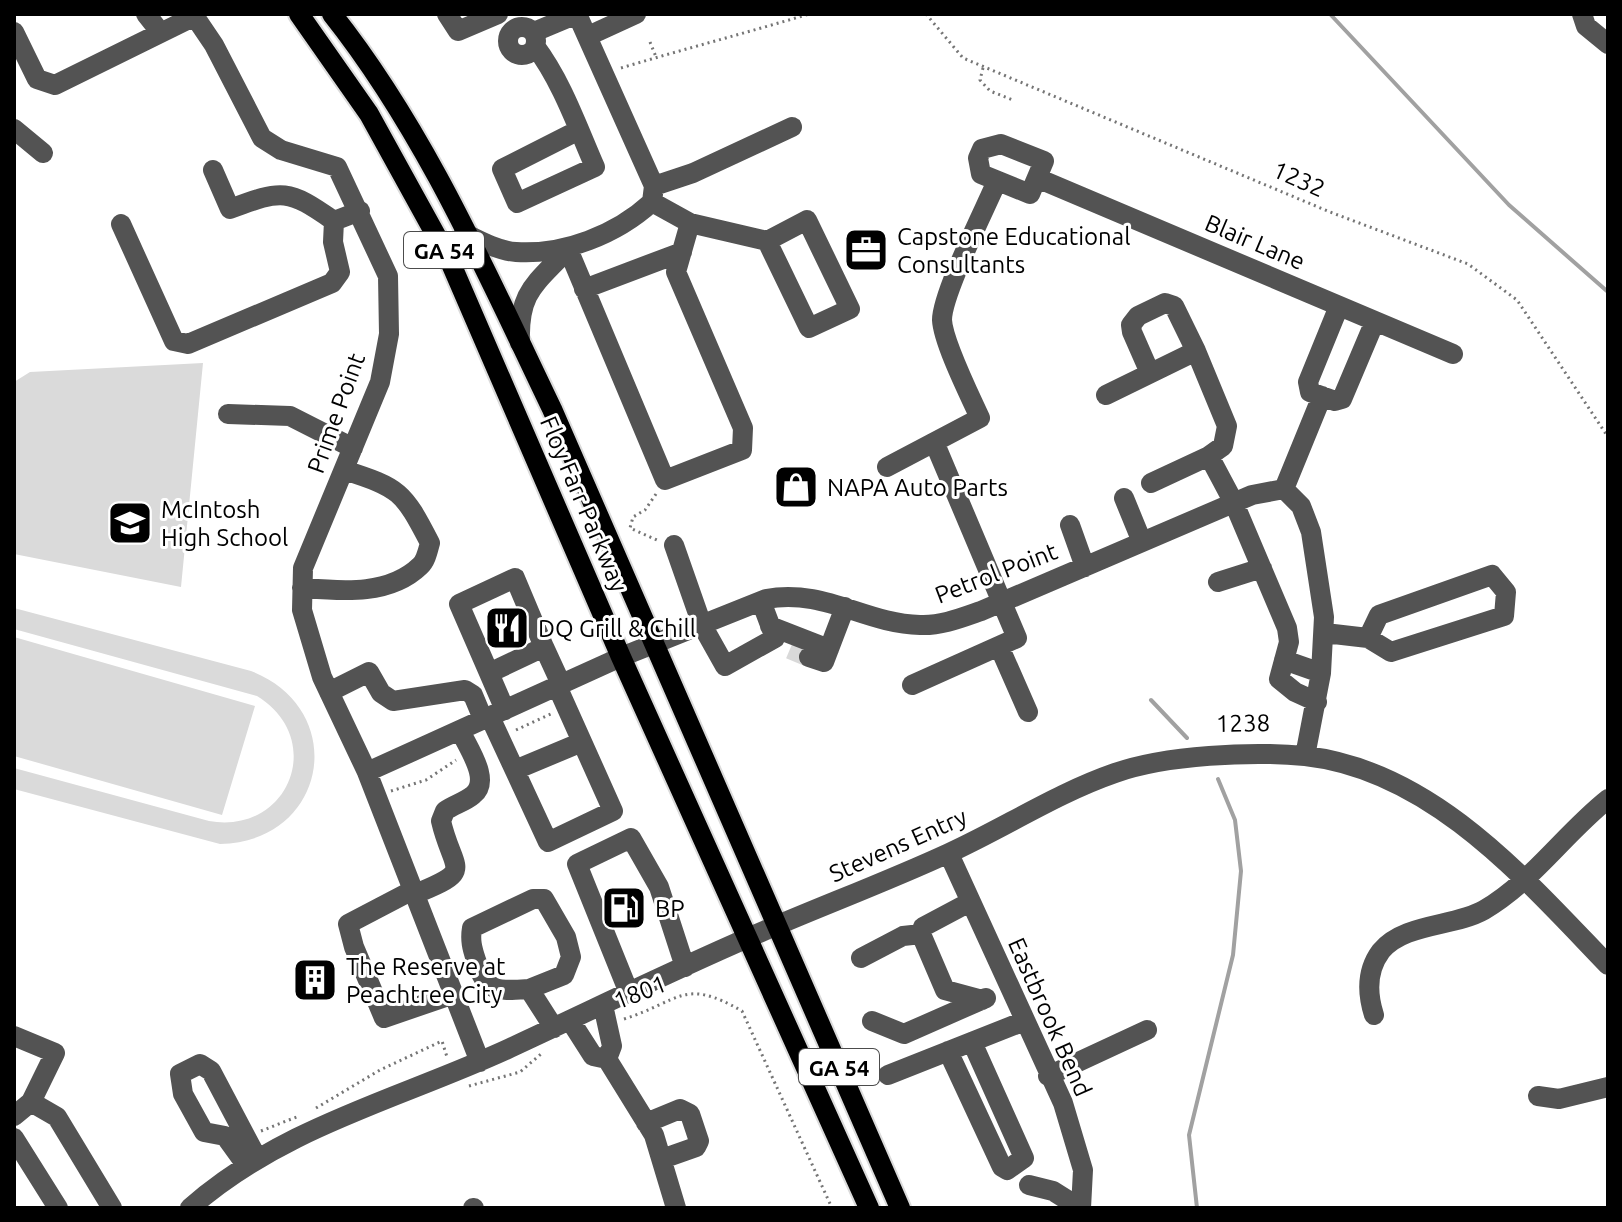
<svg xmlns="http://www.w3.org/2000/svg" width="1622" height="1222" font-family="Ubuntu,sans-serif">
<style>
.green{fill:#dadada}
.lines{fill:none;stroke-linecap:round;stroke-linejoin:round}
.stream{stroke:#a1a1a1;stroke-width:4}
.minor-tunnel{stroke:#d9d9d9;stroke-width:20;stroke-dasharray:20 10;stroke-linecap:butt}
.major-casing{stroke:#dbdbdb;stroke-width:24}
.path{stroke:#757575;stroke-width:3;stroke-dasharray:2 4;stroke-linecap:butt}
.minor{stroke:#535353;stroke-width:20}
.major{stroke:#000;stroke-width:20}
.labels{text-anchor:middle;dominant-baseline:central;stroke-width:6;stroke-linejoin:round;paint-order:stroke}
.shield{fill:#fff;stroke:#4c4c4c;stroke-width:2}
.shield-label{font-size:22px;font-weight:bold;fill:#000}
.street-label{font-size:24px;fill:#000;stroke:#fff}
.poi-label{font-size:24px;fill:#000;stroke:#fff;text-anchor:start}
</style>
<rect width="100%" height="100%" fill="#fff"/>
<path class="green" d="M203,363l-22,224 -167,-33v-172l16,-10z
M14,608l237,63c100,39 76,171 -31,173l-206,-55v-21l195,53c80,14 118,-82 48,-125l-243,-67z
M14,637l241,69 -33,109 -208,-59z"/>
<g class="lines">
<path class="stream" d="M1330,14l179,191 99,87
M1151,700l36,38
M1197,1208l-8,-73 44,-180 8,-84 -6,-51 -17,-41"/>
<path class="minor-tunnel" d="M790,649l19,8"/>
<g class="major-casing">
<path id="major" d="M299,14l70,100 80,145 172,398 248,551
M332,14c93,117 155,260 220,395l348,799"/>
</g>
<path class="path" d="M926,14l37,44 367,154 138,52 49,36 91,137
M650,42l6,15
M621,68c63,-19 125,-35 188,-54
M983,68l-3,12 10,11 23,9
M656,494l-11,16 -12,7 -3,11 29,13
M516,730l37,-17
M391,791l35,-11 30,-20
M624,1019c57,-18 59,-42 118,-8l90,197
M469,1086l51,-14 21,-18
M316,1108l64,-38 62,-29 5,16
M261,1131l38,-15"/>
<path class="minor" d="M146,14l15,19
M193,14l21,31 48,93 19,12 56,17 51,109 1,58 -9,48 -77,186 -1,42 20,67 45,95 113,290
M447,14l11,17 40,-17
M1582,14l4,12 22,18
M508 41a14 14 0 1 1 28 0a14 14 0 1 1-28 0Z
M14,32l23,47 18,6 140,-69
M534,32l43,-18
M588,36l48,-22
M535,46c27,36 42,80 60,121l-78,36 -15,-34 77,-39
M14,129l29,24
M1001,144l43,17 -14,33 -49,-20 -3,-16 4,-9z
M213,170l17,39c53,-20 58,-20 104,12
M1037,178l416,176
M654,186l39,-13 99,-46
M690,223l77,18 42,87 41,-19 -43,-89 -40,21
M121,224l53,117 14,3 144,-61 8,-11 -7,-30 1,-21 26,-10
M464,233c16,8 35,18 52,19 48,3 100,-17 136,-50l2,-16 -77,-172
M568,249l97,231 77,-30 1,-22 -67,-156 14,-49 -38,-21
M584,289l98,-37
M1339,306l-31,76 2,10 25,9 7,-2 33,-78
M520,343c-2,-52 16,-59 48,-94
M1150,373l-18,-41 -1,-7 7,-9 27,-13 9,3 22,45
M1106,395l90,-44 31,75 -4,20 -14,10
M228,414l62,2 63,32
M887,467l93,-49c-10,-22 -37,-76 -38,-98 0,-26 43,-111 55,-139
M1151,483l58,-27 25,47 53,125 2,14 -10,37 16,13 22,10
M1284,489l17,17 10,26 13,85 -3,56 -16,83
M1284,489l38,-93
M1124,498l18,44
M1070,525l15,42
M674,545l28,80 23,41 50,-28 -14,-37
M1218,582l44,-14
M302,588c39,3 87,8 118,-22 6,-5 8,-16 10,-23 -27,-52 -30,-55 -86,-73
M770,626l59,23
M1325,633l43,5 23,14 113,-36 2,-24 -14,-17 -113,40 -11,23
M999,646l29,66
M809,657l15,5 21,-55
M1284,660l37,13
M489,673l-30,-69 56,-26 29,69
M912,685l105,-47 -82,-194
M329,692l40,-20 12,21 12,8 72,-11 8,5 10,24
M505,710l-16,-37 55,-26 17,37
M490,717l58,125 65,-31 -56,-125
M515,770l67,-28
M367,772l254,-115 145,-58c58,-11 99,25 154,26 21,1 41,-7 61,-14l271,-116 32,-6
M949,854l114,249 20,67 -2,38
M413,890l-65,34 6,23 30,71 70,-24
M415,894c61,-25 38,-21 26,-73l4,-10c8,-6 20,-9 28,-16 19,-15 -6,-48 -13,-65
M970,902l-47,25 -2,7 24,56 37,10
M861,958l42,-22 18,-2
M529,989l35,-14 7,-18 -5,-20 -22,-38h-11l-61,29c-2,12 0,20 4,32 10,33 21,31 53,29l25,39
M629,993l-52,-129 54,-26 28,49 26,80
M603,1005l9,41 -5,13
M1374,1015c-7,-22 -8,-44 7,-64 23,-28 73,-24 103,-41 48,-28 81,-77 124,-111
M570,1020l23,36 14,3 47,76 22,73
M872,1021l32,13 82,-36
M14,1036l41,17 -24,49 26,15 55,91
M948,1051l54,116 5,3 17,-12 -52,-116
M888,1075l134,-53
M1048,1076l99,-46
M1538,1096l21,3 49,-12
M14,1116l17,-14
M646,1123l34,-14 10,5 9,27 -3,6 -34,12
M14,1138l44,70
M246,1165l-21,-29 -21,-4 -21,-38 -3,-20 20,-10 11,7 46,87
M1029,1185l24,6 27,17
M190,1208c93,-82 210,-109 320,-160 80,-37 159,-76 240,-111 66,-29 134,-54 199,-84 55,-25 108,-60 166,-80 51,-18 137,-22 190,-17 127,14 220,123 303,209
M473,1208h1"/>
<use href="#major" class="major"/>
</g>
<defs>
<g id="office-square" transform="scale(2.3)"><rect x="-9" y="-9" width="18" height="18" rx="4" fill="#000" stroke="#fff"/><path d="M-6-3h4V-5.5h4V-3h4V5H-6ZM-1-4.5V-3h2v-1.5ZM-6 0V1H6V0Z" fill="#fff"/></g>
<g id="shop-square" transform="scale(2.3)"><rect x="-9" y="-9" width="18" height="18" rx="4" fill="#000" stroke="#fff"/><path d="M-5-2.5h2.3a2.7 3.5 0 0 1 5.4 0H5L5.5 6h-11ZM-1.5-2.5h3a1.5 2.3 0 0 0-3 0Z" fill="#fff"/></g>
<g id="school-square" transform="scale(2.3)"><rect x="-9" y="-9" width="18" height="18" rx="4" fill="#000" stroke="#fff"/><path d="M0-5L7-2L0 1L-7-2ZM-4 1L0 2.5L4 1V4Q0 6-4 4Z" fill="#fff"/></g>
<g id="restaurant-square" transform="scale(2.3)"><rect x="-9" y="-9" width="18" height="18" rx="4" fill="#000" stroke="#fff"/><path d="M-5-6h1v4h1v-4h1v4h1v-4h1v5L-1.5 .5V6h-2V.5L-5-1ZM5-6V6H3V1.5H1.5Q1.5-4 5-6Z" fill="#fff"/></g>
<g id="fuel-square" transform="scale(2.3)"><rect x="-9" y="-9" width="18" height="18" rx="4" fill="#000" stroke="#fff"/><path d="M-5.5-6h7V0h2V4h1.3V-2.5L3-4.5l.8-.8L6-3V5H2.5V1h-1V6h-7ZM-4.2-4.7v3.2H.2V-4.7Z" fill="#fff"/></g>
<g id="building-square" transform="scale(2.3)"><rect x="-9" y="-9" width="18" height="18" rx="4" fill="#000" stroke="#fff"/><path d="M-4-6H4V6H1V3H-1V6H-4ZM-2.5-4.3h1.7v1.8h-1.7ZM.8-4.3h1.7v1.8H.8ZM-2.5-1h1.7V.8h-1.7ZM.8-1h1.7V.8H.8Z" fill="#fff"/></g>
</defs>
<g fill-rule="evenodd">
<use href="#office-square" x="866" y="250"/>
<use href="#shop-square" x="796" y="487"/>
<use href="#school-square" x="130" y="523"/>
<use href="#restaurant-square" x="507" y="628"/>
<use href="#fuel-square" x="624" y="908"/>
<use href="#building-square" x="315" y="980"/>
</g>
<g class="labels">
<g class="shield">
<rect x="404" y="232" width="80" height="36" rx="6"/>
<rect x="799" y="1049" width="80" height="36" rx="6"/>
</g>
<g class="shield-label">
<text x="444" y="250">GA 54</text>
<text x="839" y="1067">GA 54</text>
</g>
<g class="street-label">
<text transform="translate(1299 179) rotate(24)">1232</text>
<text transform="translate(1255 242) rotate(23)">Blair Lane</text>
<text transform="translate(336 413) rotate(-70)">Prime Point</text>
<text transform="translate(584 504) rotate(67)">Floy Farr Parkway</text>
<text transform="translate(996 573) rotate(-21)">Petrol Point</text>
<text transform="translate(1243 723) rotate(-1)">1238</text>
<text transform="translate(898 845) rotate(-24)">Stevens Entry</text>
<text transform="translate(640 992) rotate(-21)">1801</text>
<text transform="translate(1050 1017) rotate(66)">Eastbrook Bend</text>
</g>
<g class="poi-label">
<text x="897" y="236">Capstone Educational<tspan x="897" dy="28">Consultants</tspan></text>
<text x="827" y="487">NAPA Auto Parts</text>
<text x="161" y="509">McIntosh<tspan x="161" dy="28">High School</tspan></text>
<text x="538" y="628">DQ Grill &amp; Chill</text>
<text x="655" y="908">BP</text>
<text x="346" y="966">The Reserve at<tspan x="346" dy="28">Peachtree City</tspan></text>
</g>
</g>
<rect width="1622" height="1222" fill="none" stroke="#000000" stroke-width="32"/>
</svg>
